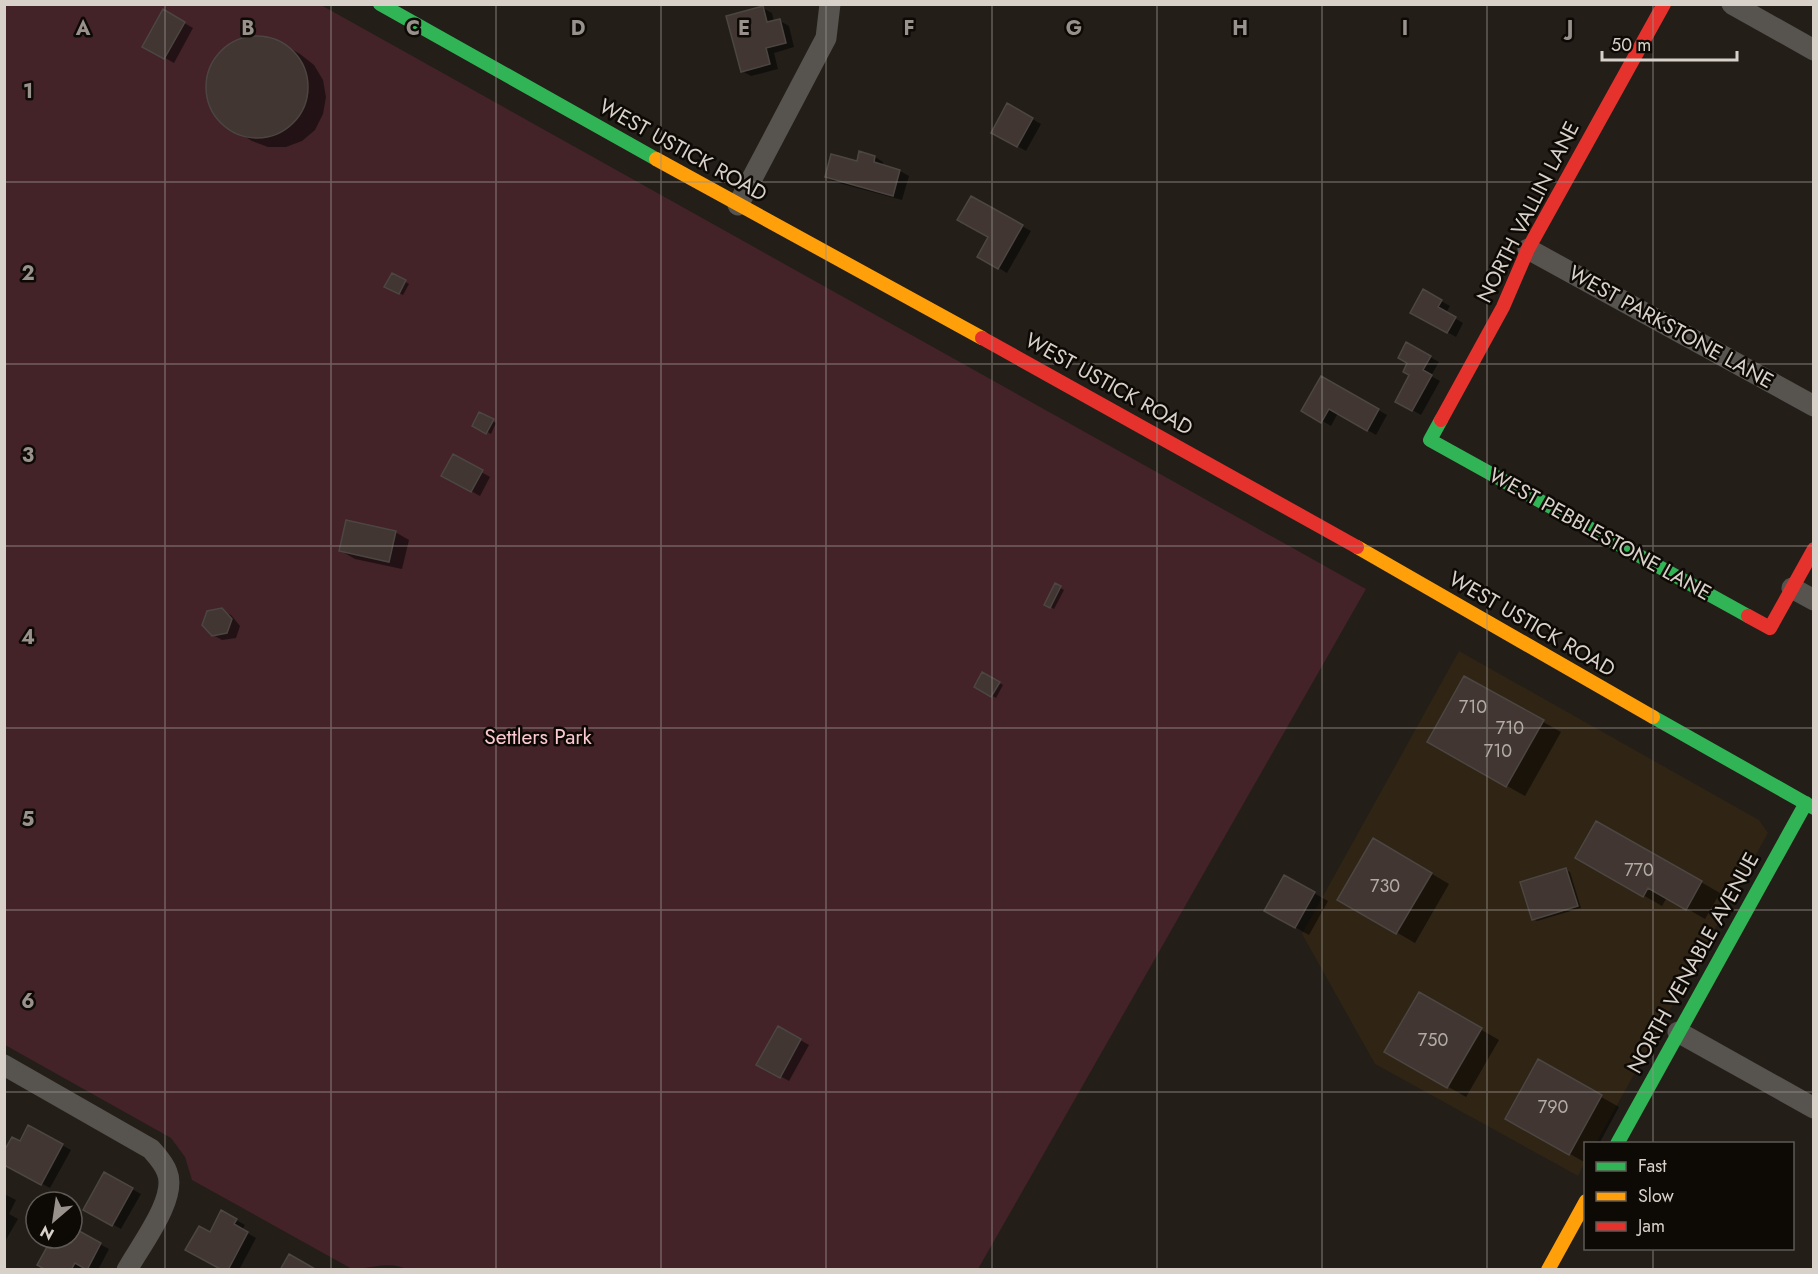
<svg xmlns="http://www.w3.org/2000/svg" width="1818" height="1274" font-family="Jost,sans-serif">
<style>
.built{fill:#302414}
.green{fill:#432228}
.shadow{fill:#0007}
.building{fill:#413631;stroke:#4c4642;stroke-width:1.5}
.lines{fill:none;stroke-linecap:round;stroke-linejoin:round}
.street{stroke:#57534e;stroke-width:21}
.fast{stroke:#30b455;stroke-width:14}
.slow{stroke:#ff9f0a;stroke-width:14}
.jam{stroke:#e5322d;stroke-width:14}
.grid{fill:none;stroke:#99928c;stroke-width:1.5;stroke-opacity:0.55}
.labels{text-anchor:middle;dominant-baseline:central;stroke-width:5;stroke-linejoin:round;paint-order:stroke}
.number-label{font-size:18px;fill:#b2aaa4}
.street-label{font-size:21px;fill:#d8d1ca;stroke:#0d0905}
.park-label{font-size:21px;fill:#fcc9d0;stroke:#0d0905}
.grid-label{font-size:20px;text-anchor:middle;font-weight:bold;fill:#99928c;stroke:#0d0905;stroke-width:5;stroke-linejoin:round;paint-order:stroke}
</style>
<rect width="100%" height="100%" fill="#231e18"/>
<path class="built" d="M1459,651l300,169 9,13 -172,310 -10,1 -1,18 -7,14 -203,-112 -73,-130z"/>
<path class="green" d="M5,5h316l1045,584 -388,680 -570,1c-18,-10 -37,-1 -56,-1l-160,-89 -7,-23 -14,-19 -166,-93z"/>
<path class="shadow" d="M763,8l9,5 2,9 6,-1 9,5 5,21 -20,6 4,16 -27,7 -9,-5z
M163,11l30,17 -19,35 -30,-17z
M251,37l15,1 15,5 19,11 14,11 9,15 3,17 -3,17 -8,16 -13,11 -16,6h-18l-16,-6 -32,-20 -9,-13 -4,-16v-15l6,-15 9,-12 13,-9z
M1008,105l33,19 -15,27 -33,-19z
M875,157l8,5 -1,4 18,5 9,5 -7,24 -67,-18 -9,-5 32,-15z
M971,198l60,33 -24,42 -28,-17 11,-19z
M393,275l16,9 -6,11 -17,-9z
M1423,291l27,15 -4,7 17,10 -7,14 -44,-25z
M1407,344l32,18 -8,14 9,5 -19,34 -24,-14 14,-26z
M1322,378l65,37 -11,20 -38,-22 -7,13 -28,-16z
M480,414l16,9 -5,11 -17,-9z
M453,456l37,21 -10,19 -37,-21z
M395,532l14,8 -7,29 -47,-10 -14,-8z
M1055,585l9,5 -10,19 -8,-5z
M221,610l10,5 9,11 -4,12 -14,2 -9,-5z
M983,674l20,11 -7,13 -20,-11z
M1465,678l96,54 -36,64 -96,-54z
M1597,823l123,70 -15,26 -38,-22 -5,9 -85,-49z
M1374,840l75,44 -34,59 -76,-44z
M1566,870l4,2 11,36 -44,13 -4,-2z
M1285,877l43,24 -19,34 -43,-24z
M1419,994l80,46 -33,57 -80,-46z
M779,1028l30,17 -20,36 -30,-17z
M1539,1062l80,45 -20,37h-13v19l-79,-45z
M29,1127l42,23 -21,38 -46,-24 16,-21z
M104,1174l37,20 -20,35 -36,-20z
M4,1194l12,6 -7,14 9,5 -14,24z
M222,1212l23,13 -3,5 14,8 -17,32h-15l-14,-36z
M72,1229l37,20 -11,21h-9l-5,-3 -1,3h-35l5,-32h19z"/>
<path class="building" d="M763,6l4,16 13,-3 6,24 -20,5 4,16 -29,8 -15,-56z
M163,9l22,13 -21,37 -22,-12z
M206 87a51 51 0 1 1 102 0a51 51 0 1 1-102 0Z
M1007,103l26,15 -16,29 -26,-14z
M859,151l16,5 -1,6 26,8 -7,26 -68,-19 6,-23 26,7z
M971,196l52,29 -25,44 -21,-12 11,-20 -31,-17z
M392,273l14,7 -7,14 -15,-7z
M1423,289l19,11 -4,7 18,10 -9,16 -37,-20z
M1406,342l25,14 -8,14 9,5 -20,36 -17,-9 14,-27 -6,-3 4,-9 -9,-5z
M1321,376l58,33 -12,22 -38,-22 -8,14 -20,-12z
M479,412l15,7 -8,15 -14,-8z
M453,454l30,16 -12,22 -30,-16z
M346,520l50,11 -7,31 -50,-11z
M1055,583l6,3 -11,22 -6,-3z
M222,608l10,11 -5,14 -15,3 -10,-11 5,-14z
M982,672l18,10 -9,15 -17,-10z
M1464,676l80,44 -38,67 -79,-45z
M1596,821l106,60 -16,29 -38,-22 -5,9 -68,-39z
M1373,838l59,35 -36,61 -59,-34z
M1566,868l12,38 -46,14 -12,-38z
M1284,875l31,17 -20,36 -31,-17z
M1419,992l63,36 -35,60 -63,-36z
M778,1026l23,13 -21,39 -24,-13z
M1538,1059l64,36 -33,60 -64,-36z
M28,1125l35,19 -22,41 -37,-20v-14l8,-14 8,4z
M104,1172l29,16 -21,38 -29,-16z
M221,1210l16,9 -3,5 14,8 -20,38h-6l-37,-20 14,-24 11,6z
M72,1227l29,16 -14,27 -12,-7 -4,7h-25l-9,-5 15,-27h20z
M289,1254l28,16h-37z"/>
<g class="lines">
<path class="street" d="M1732,4l82,46
M738,205l88,-167 4,-34
M1528,249l286,157
M1792,588l22,12
M1678,1032l136,76
M4,1065l147,84c6,7 13,14 16,23 11,26 -27,74 -40,98"/>
<path class="fast" d="M380,4l276,155
M1441,420l-11,20 318,176
M1653,717l161,91
M1617,1144l189,-341"/>
<path class="slow" d="M656,159l326,179
M1357,547l296,170
M1548,1270l38,-69"/>
<path class="jam" d="M982,338l375,209
M1441,420l62,-113 25,-58 136,-245
M1748,616l22,12 44,-79"/>
</g>
<path class="grid" d="M165,4v1266M331,4v1266M496,4v1266M661,4v1266M826,4v1266M992,4v1266M1157,4v1266M1322,4v1266M1487,4v1266M1653,4v1140M4,182h1810M4,364h1810M4,546h1810M4,728h1810M4,910h1810M4,1092h1810M1653,1248v22"/>
<g class="labels">
<g class="number-label">
<text x="1473" y="707">710</text>
<text x="1510" y="728">710</text>
<text x="1498" y="751">710</text>
<text x="1639" y="870">770</text>
<text x="1385" y="886">730</text>
<text x="1433" y="1040">750</text>
<text x="1553" y="1107">790</text>
</g>
<g class="street-label">
<text transform="translate(683 150) rotate(29)">WEST USTICK ROAD</text>
<text transform="translate(1528 212) rotate(-63)">NORTH VALLIN LANE</text>
<text transform="translate(1671 327) rotate(29)">WEST PARKSTONE LANE</text>
<text transform="translate(1109 384) rotate(29)">WEST USTICK ROAD</text>
<text transform="translate(1600 534) rotate(29)">WEST PEBBLESTONE LANE</text>
<text transform="translate(1532 624) rotate(30)">WEST USTICK ROAD</text>
<text transform="translate(1693 963) rotate(-61)">NORTH VENABLE AVENUE</text>
</g>
<g class="park-label">
<text x="538" y="737">Settlers Park</text>
</g>
</g>
<g class="grid-label">
<text x="83" y="35">A</text>
<text x="248" y="35">B</text>
<text x="413" y="35">C</text>
<text x="578" y="35">D</text>
<text x="744" y="35">E</text>
<text x="909" y="35">F</text>
<text x="1074" y="35">G</text>
<text x="1240" y="35">H</text>
<text x="1405" y="35">I</text>
<text x="1570" y="35">J</text>
<text x="28" y="98">1</text>
<text x="28" y="280">2</text>
<text x="28" y="462">3</text>
<text x="28" y="644">4</text>
<text x="28" y="826">5</text>
<text x="28" y="1008">6</text>
</g>
<rect width="1818" height="1274" fill="none" stroke="#d8d1ca" stroke-width="12"/>
<rect x="1584" y="1142" width="210" height="108" fill="#0d0905" stroke="#5e5954" stroke-width="1.5"/>
<rect x="1596" y="1162" width="30" height="9" fill="#30b455" stroke="#5e5954" stroke-width="1.5"/>
<text x="1638" y="1172" font-size="18" fill="#d8d1ca">Fast</text>
<rect x="1596" y="1192" width="30" height="9" fill="#ff9f0a" stroke="#5e5954" stroke-width="1.5"/>
<text x="1638" y="1202" font-size="18" fill="#d8d1ca">Slow</text>
<rect x="1596" y="1222" width="30" height="9" fill="#e5322d" stroke="#5e5954" stroke-width="1.5"/>
<text x="1638" y="1232" font-size="18" fill="#d8d1ca">Jam</text>
<g transform="translate(54 1220) rotate(209)"><circle r="28" fill="#0d0905" stroke="#5e5954" stroke-width="1.5"/>
<path d="M0-4.5L10 22L0 15L-10 22Z" fill="#99928c"/>
<text y="-9" font-size="16" font-weight="bold" text-anchor="middle" fill="#d8d1ca">N</text>
</g>
<path d="M1602 51v9h135v-9" fill="none" stroke="#d8d1ca" stroke-width="3"/>
<text x="1611" y="51" font-size="18" fill="#d8d1ca" stroke="#0d0905" stroke-width="4.5" paint-order="stroke">50 m</text>
</svg>
